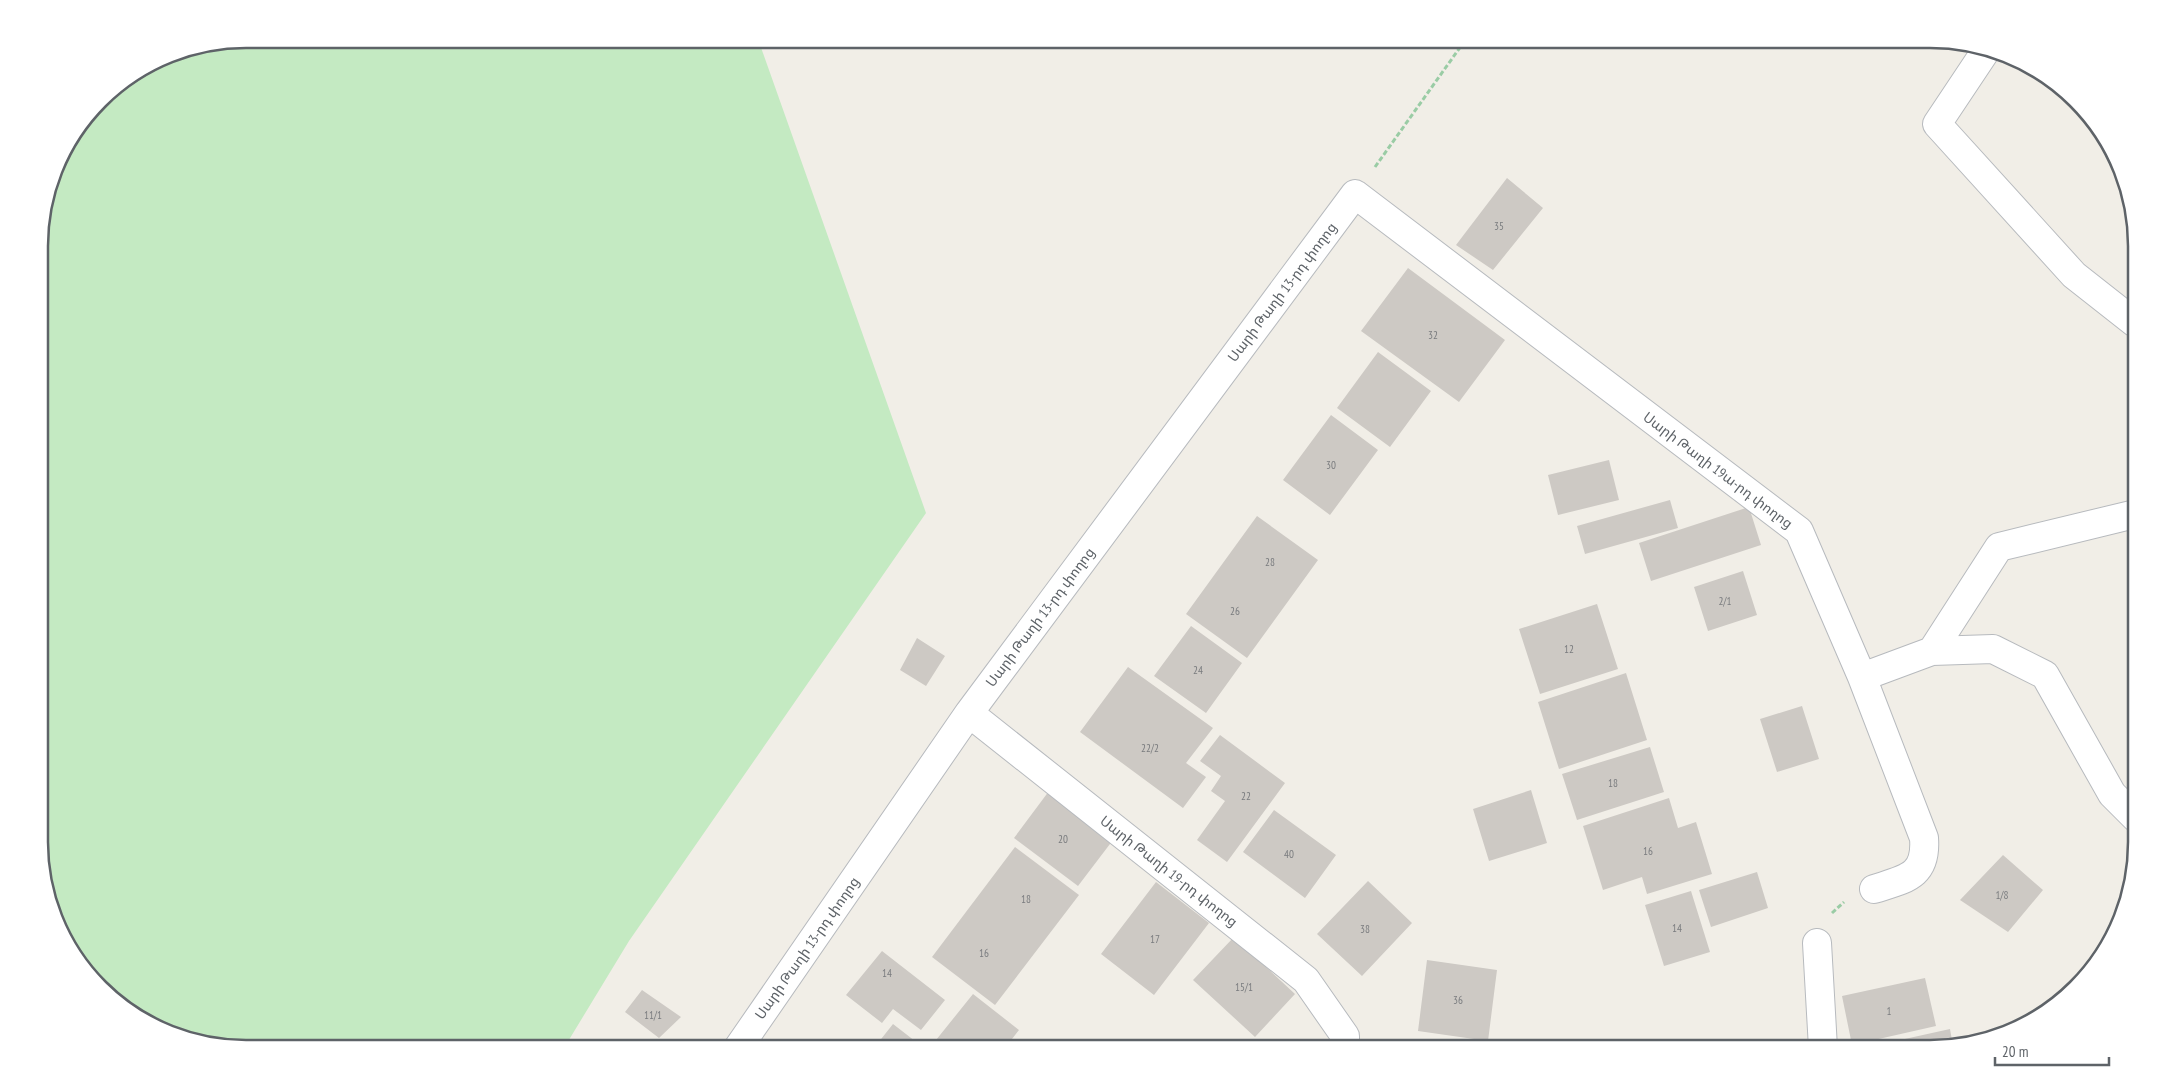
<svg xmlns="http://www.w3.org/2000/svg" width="2175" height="1087" font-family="'PT Sans Narrow','Noto Sans Armenian',sans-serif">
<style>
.green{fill:#c4eac2}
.building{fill:#cdc9c4}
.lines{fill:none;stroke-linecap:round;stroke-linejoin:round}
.minor-casing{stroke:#b7babe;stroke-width:30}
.path{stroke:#9acca5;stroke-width:3;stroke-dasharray:5 2.5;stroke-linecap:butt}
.minor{stroke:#fff;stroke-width:28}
.labels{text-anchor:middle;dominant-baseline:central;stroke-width:4;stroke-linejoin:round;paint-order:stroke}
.number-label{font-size:11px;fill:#7a7c7f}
.street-label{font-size:14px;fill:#5e6368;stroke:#fff}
.rim{fill:none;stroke:#5e6368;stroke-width:2.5}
</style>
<rect width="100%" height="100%" fill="#f1eee7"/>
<path class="green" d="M246,39h512l168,474 -297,428 -65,107h-318l-91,-21 -74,-60 -27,-47 -13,-52 -2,-636 21,-78 49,-64 58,-36z"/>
<path class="building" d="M1507,178l36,30 -50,62 -37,-25z
M1408,268l97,72 -46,62 -98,-71z
M1378,352l53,39 -41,56 -53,-39z
M1331,415l47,35 -48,65 -47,-35z
M1609,460l10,40 -61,15 -10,-40z
M1670,500l8,28 -93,26 -8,-28z
M1749,507l12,38 -110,36 -12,-38z
M1257,516l61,44 -71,98 -61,-44z
M1743,571l14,44 -49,16 -14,-44z
M1597,604l21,65 -78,25 -21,-65z
M1191,626l51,37 -36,50 -52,-37z
M917,638l28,18 -19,30 -26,-16z
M1128,667l85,61 -27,35 20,14 -23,31 -103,-76z
M1626,673l21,67 -88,29 -21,-67z
M1802,706l17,53 -42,13 -17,-53z
M1220,735l65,48 -58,79 -30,-22 28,-39 -14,-10 10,-15 -21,-15z
M1650,747l14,45 -87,28 -15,-46z
M1531,790l16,53 -58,18 -16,-52z
M1049,791l64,49 -35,46 -64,-48z
M1669,798l9,30 18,-6 16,52 -65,20 -5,-17 -39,13 -20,-64z
M1274,810l62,45 -31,43 -62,-46z
M1015,847l64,48 -84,110 -63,-48z
M2003,855l40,35 -35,42 -48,-32z
M1757,872l11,36 -57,19 -12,-37z
M1368,881l44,42 -50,53 -45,-42z
M1156,882l53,41 -55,72 -53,-41z
M1691,891l19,61 -46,14 -19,-61z
M1234,937l61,57 -40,43 -62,-57z
M882,951l63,49 -24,30 -28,-21 -11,14 -36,-28z
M1427,960l70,10 -9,71 -70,-10z
M1925,978l11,48 -84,19 -10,-49z
M642,990l39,27 -22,21 -34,-26z
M973,994l46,36 -14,18h-69l-4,-3z
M893,1024l31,24h-50z
M1950,1029l3,17 -11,2h-78z"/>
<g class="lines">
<g class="minor-casing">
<path id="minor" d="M1985,52l-48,72 137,151 61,48
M1932,651l67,-104 136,-33
M1862,677l70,-26 61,-2 52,26 67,119 24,24
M969,713l337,267 39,56v12
M1817,943l6,105
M738,1048l231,-335 386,-519 444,337 63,146 62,161c3,39 -19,41 -50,51"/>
</g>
<path class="path" d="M1375,167l91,-128
M1832,913l12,-11"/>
<use href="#minor" class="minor"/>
</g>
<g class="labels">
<g class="number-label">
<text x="1499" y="226">35</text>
<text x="1433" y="335">32</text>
<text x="1331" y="465">30</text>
<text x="1270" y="562">28</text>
<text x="1725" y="601">2/1</text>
<text x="1235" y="611">26</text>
<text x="1569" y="649">12</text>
<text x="1198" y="670">24</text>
<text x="1150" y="748">22/2</text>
<text x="1613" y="783">18</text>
<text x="1246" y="796">22</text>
<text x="1063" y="839">20</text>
<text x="1648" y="851">16</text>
<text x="1289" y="854">40</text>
<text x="2002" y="895">1/8</text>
<text x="1026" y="899">18</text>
<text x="1677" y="928">14</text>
<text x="1365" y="929">38</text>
<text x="1155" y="939">17</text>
<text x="984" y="953">16</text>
<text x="887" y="973">14</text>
<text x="1244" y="987">15/1</text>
<text x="1458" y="1000">36</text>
<text x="1889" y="1011">1</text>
<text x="653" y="1015">11/1</text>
</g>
<g class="street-label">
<text transform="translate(1282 292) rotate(-53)">Սարի Թաղի 13-րդ փողոց</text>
<text transform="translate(1718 470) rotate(37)">Սարի Թաղի 19ա-րդ փողոց</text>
<text transform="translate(1040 617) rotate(-53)">Սարի Թաղի 13-րդ փողոց</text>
<text transform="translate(1169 871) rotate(38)">Սարի Թաղի 19-րդ փողոց</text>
<text transform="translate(807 948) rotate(-55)">Սարի Թաղի 13-րդ փողոց</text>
</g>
</g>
<path d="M0 0H2175V1087H0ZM246 48H1930A198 198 0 0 1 2128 246V842A198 198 0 0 1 1930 1040H246A198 198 0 0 1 48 842V246A198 198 0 0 1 246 48Z" fill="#fff" fill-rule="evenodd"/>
<path class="rim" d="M246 48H1930A198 198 0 0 1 2128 246V842A198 198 0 0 1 1930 1040H246A198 198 0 0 1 48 842V246A198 198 0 0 1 246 48Z"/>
<path d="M1995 1057v8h114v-8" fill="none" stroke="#5e6368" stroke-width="2.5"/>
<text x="2002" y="1057" font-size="15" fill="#5e6368" stroke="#ffffff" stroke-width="4" paint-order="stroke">20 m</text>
</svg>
